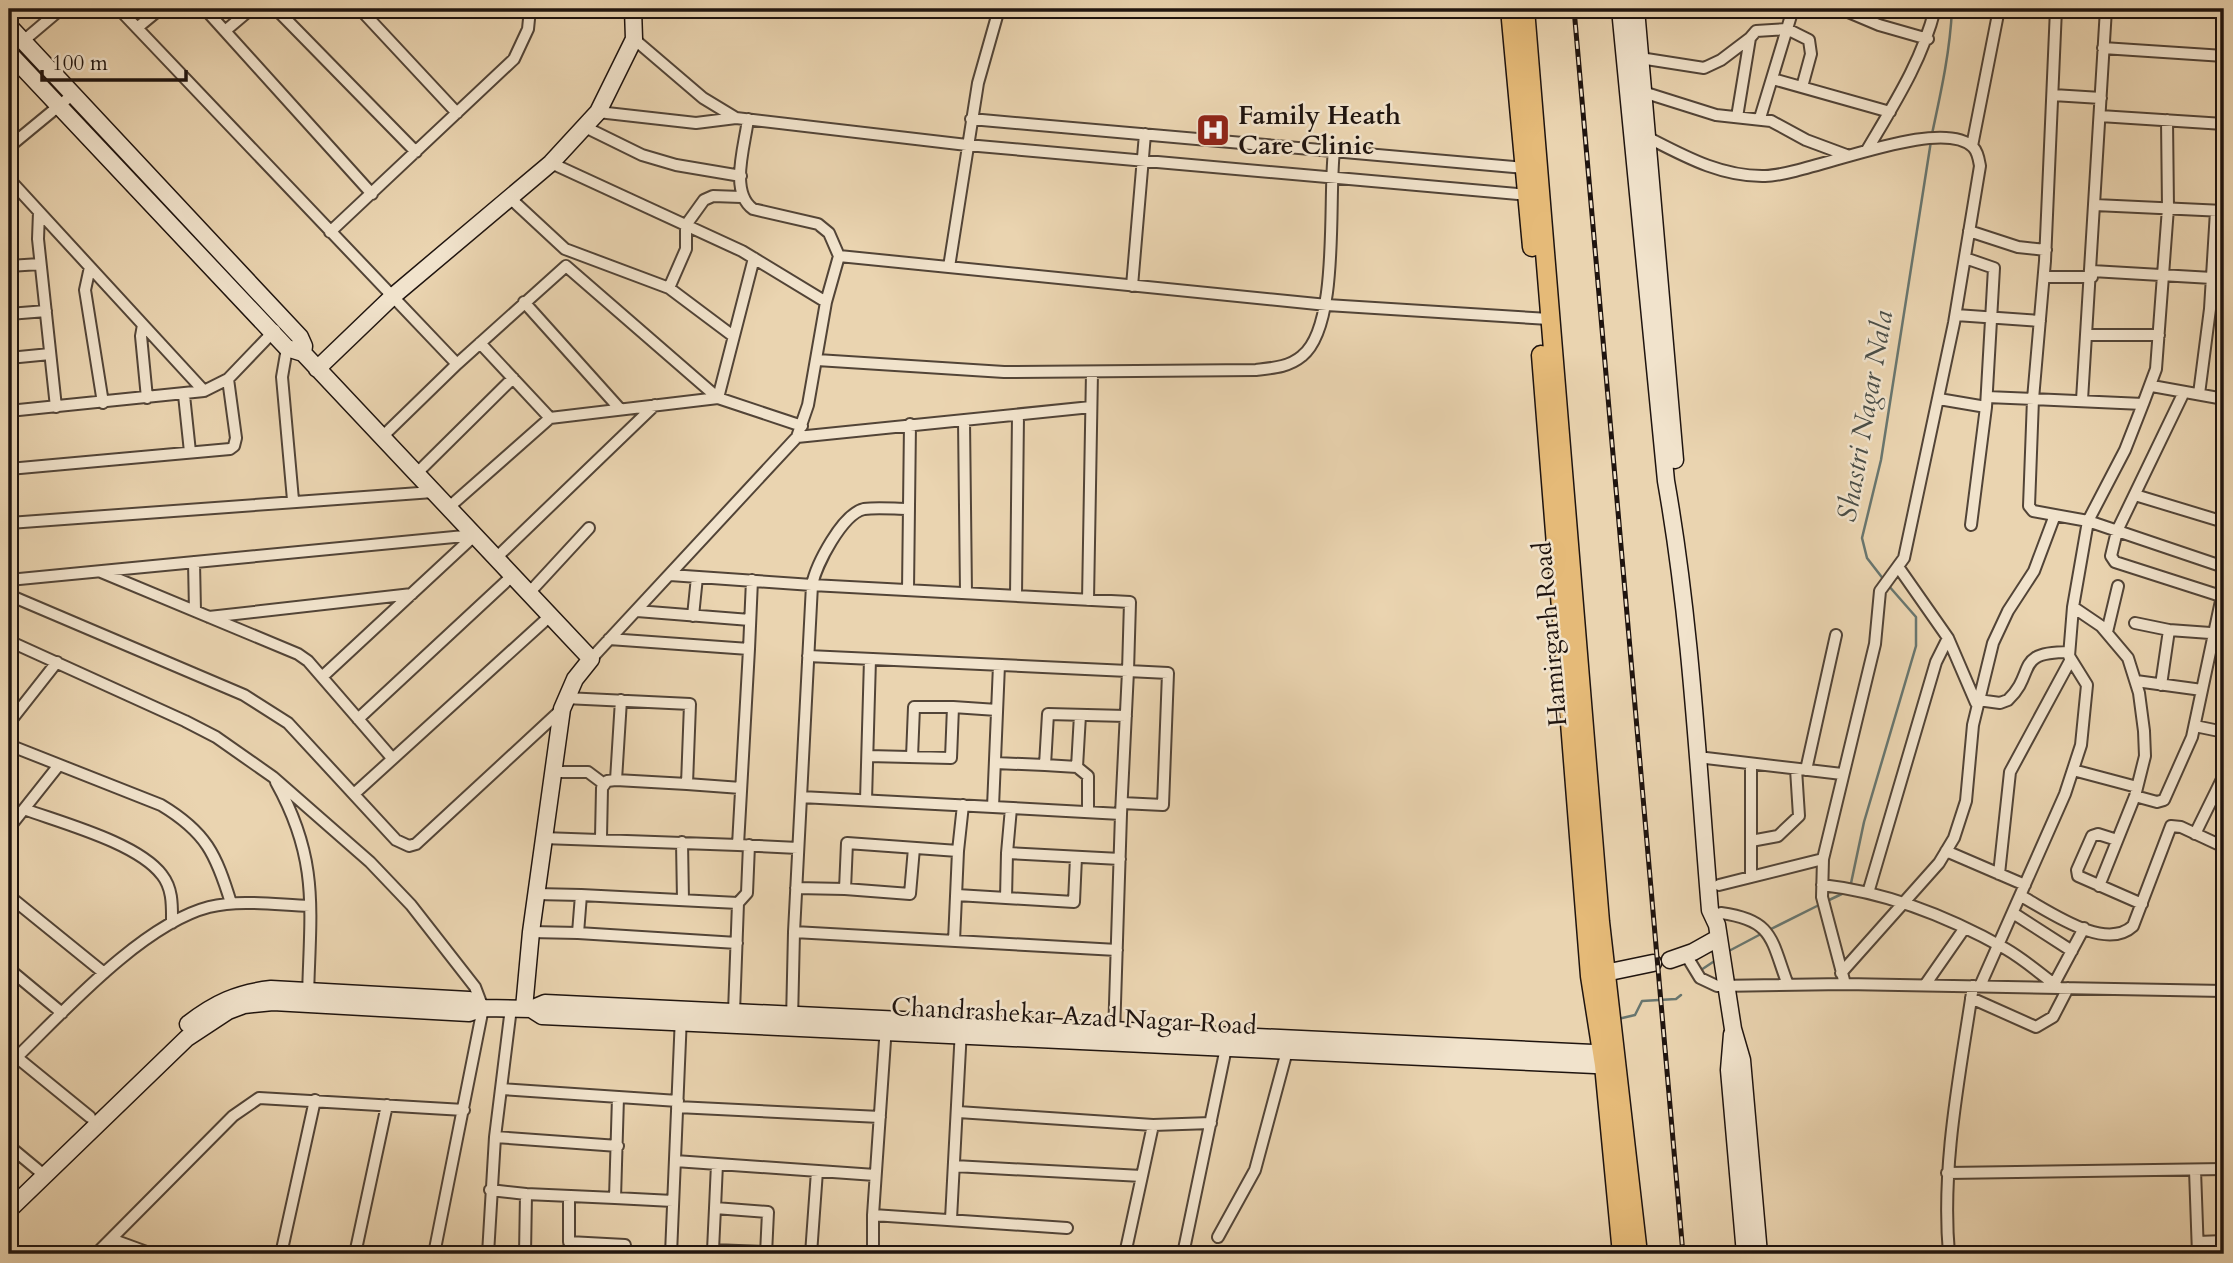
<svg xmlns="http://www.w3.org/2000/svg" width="2233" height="1263" font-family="Cardo,serif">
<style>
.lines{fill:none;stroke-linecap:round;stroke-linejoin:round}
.stream{stroke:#68766f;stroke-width:2.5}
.street-casing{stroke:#524437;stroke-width:14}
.secondary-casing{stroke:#1f140f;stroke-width:19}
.primary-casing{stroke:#1f140f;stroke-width:21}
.street{stroke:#f1e3cc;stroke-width:10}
.secondary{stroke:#f1e3cc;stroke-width:16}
.primary{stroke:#e5ba78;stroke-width:18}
.rail-casing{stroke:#1f140f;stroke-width:5}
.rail{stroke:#f1e3cc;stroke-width:2.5;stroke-dasharray:8;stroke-linecap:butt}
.labels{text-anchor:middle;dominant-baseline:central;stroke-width:5;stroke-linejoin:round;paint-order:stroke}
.poi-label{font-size:26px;font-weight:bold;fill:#1f140f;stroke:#f1e3cc;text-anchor:start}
.street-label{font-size:26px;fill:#1f140f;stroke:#f1e3cc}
.water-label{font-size:28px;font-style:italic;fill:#494d47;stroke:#f1e3cc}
</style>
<rect width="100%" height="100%" fill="#ead4b0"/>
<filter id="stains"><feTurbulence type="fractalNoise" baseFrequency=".00286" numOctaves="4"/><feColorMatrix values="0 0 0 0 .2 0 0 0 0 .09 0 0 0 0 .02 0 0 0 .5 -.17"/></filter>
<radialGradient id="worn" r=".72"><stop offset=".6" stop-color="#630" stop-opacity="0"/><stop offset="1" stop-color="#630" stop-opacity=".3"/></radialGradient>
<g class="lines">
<path class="stream" d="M1932,134c9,-42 18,-82 20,-125
M1884,580l-17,-22 -5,-20 19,-78 50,-319
M1850,888l14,-66 52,-176v-29l-28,-32
M1827,901l19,-9
M1767,931l54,-27
M1727,952l34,-18
M1701,970l15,-10
M1618,1019l17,-4 7,-14 34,-2 5,-4"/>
<g class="street-casing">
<path id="street" d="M119,9l338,355
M205,9l167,185
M276,9l140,143
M360,9l97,104
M1841,9l38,16 49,14
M2056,9l-11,252 -12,138 -4,107 4,5 55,10 37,-71 18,-46
M1727,12l1,-3
M137,28l23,-19
M225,31l26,-22
M634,39l69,59 33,20 231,27 561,50
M22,42l39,-33
M2103,48l121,8
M1640,58l64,10 17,-8 29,-22
M1773,79l117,33
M1643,92l73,23 55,6 35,19 43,16
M2053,95l48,3
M598,112l98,11 40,-5
M2100,116l124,8
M1737,117l13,-79 6,-7 31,-2 22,11 2,14 -9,33
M1760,118l33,-109
M971,119l554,49
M585,127l57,28 34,10 65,11
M1645,136c39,20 76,41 120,40 45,-1 174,-61 208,-29 5,5 6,13 7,19l-26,157 -50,235 -24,33 -5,53 -52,215 -1,38 23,87
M1972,146l27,-137
M9,147l63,-52
M1867,150c27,-46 55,-89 68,-141
M551,163l191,88 84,51
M9,179l195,212
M511,199l54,50 104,39 64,48
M2095,205l129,6
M39,212l-1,27 18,168
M1969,231l49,16 28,3
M330,232l184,-173 14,-30 2,-20
M839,256l488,49 222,14
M1965,258l29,10 -8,139 -15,118
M9,266l31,-2
M90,267l-5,23 18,113
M949,267l29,-184 21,-74
M2092,271l120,7
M2044,277h48
M1132,286l13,-152
M669,288l17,-39v-24l18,-25 9,-4 28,1
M524,302l96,107
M9,314l37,-3
M1956,315l84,6
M143,325l-2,11 6,62
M2088,335h71
M480,343l70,75
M287,348l-5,29 11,123
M9,358l41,-4
M817,360l187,12 252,-2c17,-2 33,-3 46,-14 38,-30 26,-157 32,-205
M2152,386l72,13
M2184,392l-67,139 -6,25 4,6 109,35
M2199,394l11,-85 6,-98
M184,395l6,57
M1987,397l156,7 13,-35 12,-161 -1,-88
M1939,399l47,8
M2082,400l24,-391
M9,411l195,-20 24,-12 47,-49
M964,420l2,173
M382,437l75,-73 109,-98 152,132 36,-140
M797,437l294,-30
M9,469l221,-20 4,-3 2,-8 -8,-59
M416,474l97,-96
M2135,495l89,27
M448,508l102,-90 168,-20 84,28
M9,523l424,-31
M496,558l159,-153
M194,562l1,49
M1899,568l49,70 28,65
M101,572l197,82 10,7 84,97
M670,575l142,10 -18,347 -2,89
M9,580l466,-45
M908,590l2,-166
M529,593l60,-65
M9,595l235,100 44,28 108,117 13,6 7,-2 145,-134
M1016,596l2,-181
M1088,600l4,-228
M2073,607l28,19 27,32 11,35 5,38 1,25 -10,40 -36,90
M637,611l113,9
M693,616l4,-39
M209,617l203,-23
M2135,623l34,7 55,4
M2107,632l11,-46
M609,639l140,10 -11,196 60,3
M9,641l176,80 31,16 57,40 97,85 41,43 64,82 8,21 -49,246
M749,649l3,-69
M808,656l320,15 2,-69 -318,-17c4,-20 30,-71 52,-76 14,-2 31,0 45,0
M591,659l206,-222 11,-32 18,-103 13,-46 -10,-23 -11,-9 -65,-15c-24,-17 -8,-64 -5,-90
M999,665l-6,142 128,7 7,-143 40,2 -5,132 -41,-2
M322,677l153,-142
M2136,681l66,9
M2161,685l8,-55
M565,698l125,6 -3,80 54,4
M621,700l-5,80 71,4
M1978,700l22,3 8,-3c29,-28 5,-48 61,-48
M358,719l154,-143
M9,723l48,-61
M2195,726l29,6
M9,745l152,60c45,27 55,49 70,98
M868,756l83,2 2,-51 44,3
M912,757l2,-50h39
M1706,758l136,16
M995,763l50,2 3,-51 78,2
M1751,764v113
M1045,765l32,2 3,-52
M1077,767l11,9v36
M1806,770l30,-135
M2073,770l64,17
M552,772h36l16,12
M276,782c44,79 34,129 32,215
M354,794l196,-178
M2135,796l22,6 7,-2 28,-63 30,-141
M801,797l192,10
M866,800l4,-141
M24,809c38,14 114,34 138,66 11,14 10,31 10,48
M9,828l50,-63
M2195,834l29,-59
M601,837l1,-49 5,-7 9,-1
M543,838l195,7
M2117,840l-19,-6 -6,2 -15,34 1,6 64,28
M1751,841l27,-5 21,-20 -3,-47
M682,842l1,58
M958,851l5,-46
M1946,851l79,34
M1007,853l4,-45
M1999,874l11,-102 60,-111
M1719,885l104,-26
M1822,885c64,7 129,33 184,64 19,11 36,26 53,39
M796,888l49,1 2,-46 111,8 -4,90
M845,889l65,5 4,-46
M1868,893l68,-231 12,-24
M536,894l45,1
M957,895l49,3 1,-45 113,6
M9,896l95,77
M2021,896c28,15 84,56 112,30l38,-100 10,1 43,20
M1006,898l68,4 2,-45
M738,903l9,-10 2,-48
M1721,913c53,7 50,27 67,72
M2013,913l59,38
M531,932l47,1
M794,932l323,18
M1686,955l14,23 17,8 128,-2 379,7
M9,969l53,44
M1841,973l98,-110 15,-25 12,-37 7,-76 20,-82 15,-32 26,-40 21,-56
M2054,984l30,-56
M1925,985l39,-56
M1980,986l85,-192 16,-49 6,-60 -18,-29 4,-49 15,-86 136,46
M1971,998l65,29 17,-10 15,-29
M734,1012l4,-109 -157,-8 -3,38 159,10
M1114,1035l7,-221
M9,1051l81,66
M17,1057c48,-47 126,-133 192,-150 32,-8 68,-2 101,-1
M502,1089l176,12
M618,1097l-3,101 58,3
M677,1107l203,10
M958,1112l195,13 58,-2
M495,1137l123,9
M9,1146l35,29
M675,1161l200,14
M717,1164l-2,44 53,4 -2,42
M954,1166l188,10 11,-51
M2195,1170l3,84
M1947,1173l277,-4
M490,1190l36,4
M569,1196v46l56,3v9
M715,1208l-2,42 54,2
M873,1215l194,13
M951,1219l10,-190
M1218,1237l37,-67 32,-119
M111,1239l41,15
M2198,1242l26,-1
M96,1254l137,-138 26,-18 205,12
M281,1254l34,-154
M355,1254l32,-149
M488,1254l7,-117 16,-129
M525,1254l1,-60 89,4
M671,1254l10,-238
M811,1254l6,-83
M873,1254v-39l13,-189
M1125,1254l17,-78
M1183,1254l44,-211
M1949,1254c-8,-89 11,-180 24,-268"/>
</g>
<g class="secondary-casing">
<path id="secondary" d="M1620,9l46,472c25,141 32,286 44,429l7,15 16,104 9,31 17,194
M1636,9l39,451
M9,26l291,311 4,9 -1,7
M9,53l278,295 16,5 288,306 -16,20 -13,30 -31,223 -7,76
M317,369l75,-72 159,-134 47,-51 36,-73 -1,-30
M1670,960l23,-8 25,-14
M1605,973l48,-10
M531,1009l11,7 1074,50
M188,1024c27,-21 49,-31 83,-35l198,11 14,8
M1732,1034l-3,36 16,184
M9,1210l178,-172 41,-27 16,-6 29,-3 196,11 14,-5 48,1 14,-6 1069,51"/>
</g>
<g class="primary-casing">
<path id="primary" d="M1510,9l22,238
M1525,9l75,913 38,332
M1541,355l49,621 14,89 18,189"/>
</g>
<use href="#street" class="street"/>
<use href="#secondary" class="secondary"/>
<use href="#primary" class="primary"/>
<g class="rail-casing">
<path id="rail" d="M1574,9l109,1245"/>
</g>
<use href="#rail" class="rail"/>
</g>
<defs>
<g id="hospital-square" transform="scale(1.75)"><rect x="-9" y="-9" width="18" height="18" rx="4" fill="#8f2418" stroke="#f1e3cc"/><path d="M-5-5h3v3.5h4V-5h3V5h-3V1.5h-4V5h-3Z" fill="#fff"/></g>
</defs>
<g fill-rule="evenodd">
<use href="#hospital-square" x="1213" y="130"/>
</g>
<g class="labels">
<g class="poi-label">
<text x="1238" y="115">Family Heath<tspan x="1238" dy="30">Care Clinic</tspan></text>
</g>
<g class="street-label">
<text transform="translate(1550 634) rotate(-95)">Hamirgarh Road</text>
<text transform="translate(1074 1016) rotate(3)">Chandrashekar Azad Nagar Road</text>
</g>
<g class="water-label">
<text transform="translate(1865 416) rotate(-80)">Shastri Nagar Nala</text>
</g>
</g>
<rect width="2233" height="1263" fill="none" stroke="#ead4b0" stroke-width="35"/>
<rect x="10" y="10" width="2212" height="1242" fill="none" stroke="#1f140f" stroke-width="3.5"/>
<rect x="18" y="18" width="2198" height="1228" fill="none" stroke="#1f140f" stroke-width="2"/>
<path d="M42 70v10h144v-10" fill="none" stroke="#1f140f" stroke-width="3.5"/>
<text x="52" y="70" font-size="21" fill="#1f140f" stroke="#f1e3cc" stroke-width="5" paint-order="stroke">100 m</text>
<rect width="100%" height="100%" filter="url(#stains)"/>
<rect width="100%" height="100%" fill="url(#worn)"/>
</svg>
